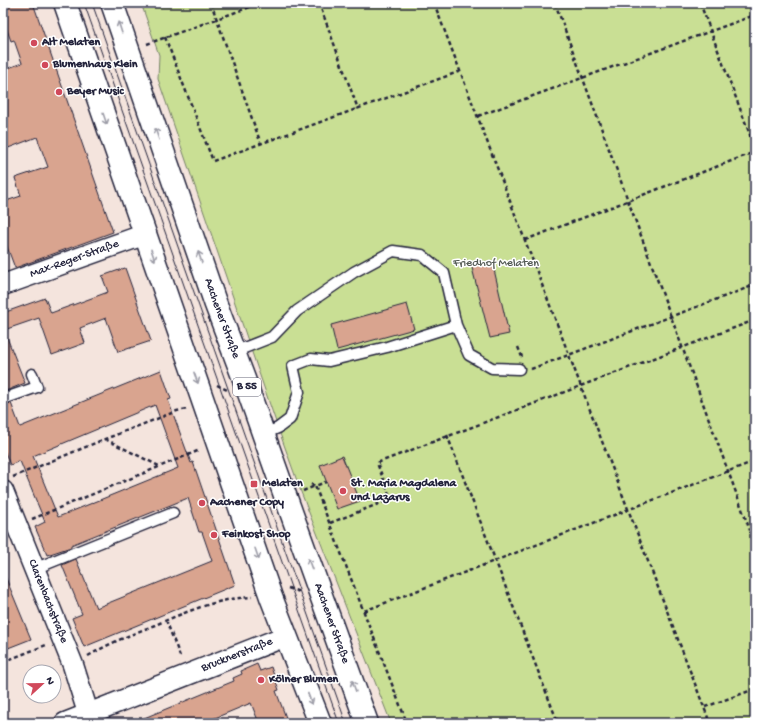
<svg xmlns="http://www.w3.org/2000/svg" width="758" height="726" font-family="'Gochi Hand',sans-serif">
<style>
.green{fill:#c9df94;stroke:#768068}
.building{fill:#d9a48f;stroke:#22223b;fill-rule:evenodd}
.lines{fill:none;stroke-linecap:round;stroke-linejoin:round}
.lane-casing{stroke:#22223b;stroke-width:13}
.street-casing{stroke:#22223b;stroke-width:23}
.primary-casing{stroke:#22223b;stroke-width:25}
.path{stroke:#22223b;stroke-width:2.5;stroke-dasharray:4 3;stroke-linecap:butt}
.lane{stroke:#fff;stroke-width:10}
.street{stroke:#fff;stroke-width:20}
.primary{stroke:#fff;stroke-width:22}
.tram{stroke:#22223b;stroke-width:1}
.oneway{stroke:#9c9ca7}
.poi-dot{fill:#d1495b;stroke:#fff;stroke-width:1.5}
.labels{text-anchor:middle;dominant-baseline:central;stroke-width:3;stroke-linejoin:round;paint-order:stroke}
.shield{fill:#fff;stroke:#646476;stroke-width:1}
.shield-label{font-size:11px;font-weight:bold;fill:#22223b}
.poi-label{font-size:12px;font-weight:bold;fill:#22223b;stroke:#fff;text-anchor:start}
.street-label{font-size:12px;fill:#22223b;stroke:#fff}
.park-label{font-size:12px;fill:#545b56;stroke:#fff}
</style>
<rect width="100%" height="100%" fill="#f4e4dd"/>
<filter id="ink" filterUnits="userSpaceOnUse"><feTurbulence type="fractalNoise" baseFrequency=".025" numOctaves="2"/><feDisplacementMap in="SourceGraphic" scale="8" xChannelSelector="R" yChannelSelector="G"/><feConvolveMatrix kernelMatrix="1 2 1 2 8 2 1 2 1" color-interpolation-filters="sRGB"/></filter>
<g filter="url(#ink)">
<path class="green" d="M141,3h614v720h-364l-90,-231 -23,-64 -120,-349 1,-24z"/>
<path class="building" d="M3,3h30l80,229 -98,36 -12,-32v-34l18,-6 -6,-18 33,-11 -11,-30 -34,13v-80l19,-7 -8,-23 -3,1 -8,-22z
M492,261l17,73 -19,4 -19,-74z
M125,268l26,73 -33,11 -12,-34 -26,10 5,15 -33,12 -13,-37 -35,12 21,53 -22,9v-79l42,-15 6,15 57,-21 -6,-16z
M407,304l7,25 -77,21 -6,-25z
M161,370l10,29 -3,1 23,63 2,-1 42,123 -151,62 -12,-29 10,-4 -20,-49 14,-6 20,49 116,-47 -10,-29h-3l-11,-34 -117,47v2l-24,8 -12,-28 10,-5 -17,-41 -8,-20 -10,4 -7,-18v-42l8,-2 9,24zM155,405l23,63 -120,49 -25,-61z
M342,456l18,45 -23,8 -17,-44z
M3,571l28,68 -28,11z
M257,664l3,7 11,-4 8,23 -3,1 12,32h-29l-8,-20 -48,20h-71l102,-42 -1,-3 9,-4 -1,-3z"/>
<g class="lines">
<g class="lane-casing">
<path id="lane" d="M234,352l38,-15 25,-26 57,-39 39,-21 29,4 22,18 12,52
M3,399l34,-12 -5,-13
M264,434l14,-6 12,-9 9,-27 -6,-26 18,-7 18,2 58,-14 69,-22 13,30 23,13 27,1
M34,569l139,-56"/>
</g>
<g class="street-casing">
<g id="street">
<path id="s1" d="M3,285l143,-51"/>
<path id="s2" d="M3,491l70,174 15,48"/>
<path id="s3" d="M65,723l221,-87"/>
</g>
</g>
<g class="primary-casing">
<g id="primary">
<path d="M65,3l206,594 49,126"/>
<path id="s4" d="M112,3l103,299 29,77 42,119 81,225"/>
</g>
</g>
<path class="path" d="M211,3l50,141
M319,3l39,106
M434,3l276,720
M555,3l200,541
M700,3l55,145
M165,37l48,124 248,-90
M147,44l114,-41
M478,116l277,-101
M525,240l230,-88
M518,347l4,10
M531,369l224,-84
M217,385l10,5
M447,435l111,288
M105,439l54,27
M13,477l92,-38 72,-28 10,-2
M311,484l4,2 11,-4
M303,491l12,-5 92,237
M32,519l168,-69
M330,523l61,-24 -14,-36 378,-143
M288,588l12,4
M364,611l391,-150
M166,620l15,39
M88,656c22,-13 44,-22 67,-31 31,-13 63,-27 97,-28
M3,662l43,-17
M705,707l50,-18"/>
<use href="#lane" class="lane"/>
<use href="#street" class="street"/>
<use href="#primary" class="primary"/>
<path class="tram" d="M84,3l255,720
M92,3l254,720"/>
</g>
<defs><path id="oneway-shaft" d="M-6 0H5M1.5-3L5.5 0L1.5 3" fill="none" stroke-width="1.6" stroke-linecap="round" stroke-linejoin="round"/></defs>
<g class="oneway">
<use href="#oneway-shaft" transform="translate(120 27) rotate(-108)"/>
<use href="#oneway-shaft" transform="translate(105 119) rotate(71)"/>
<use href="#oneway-shaft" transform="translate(157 134) rotate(-109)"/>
<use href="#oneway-shaft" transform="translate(153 255) rotate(71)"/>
<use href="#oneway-shaft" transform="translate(200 257) rotate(-109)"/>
<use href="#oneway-shaft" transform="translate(196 378) rotate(70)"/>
<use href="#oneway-shaft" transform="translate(257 554) rotate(71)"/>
<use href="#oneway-shaft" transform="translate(310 564) rotate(-110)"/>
<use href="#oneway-shaft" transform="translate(354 686) rotate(-109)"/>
<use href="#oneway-shaft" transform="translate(310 699) rotate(69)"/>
</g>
</g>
<g class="poi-dot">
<circle cx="34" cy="43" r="4"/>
<circle cx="45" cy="65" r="4"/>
<circle cx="59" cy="92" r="4"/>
<rect x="250" y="480" width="8" height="8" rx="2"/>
<circle cx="343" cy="491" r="4"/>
<circle cx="202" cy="503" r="4"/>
<circle cx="214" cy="535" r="4"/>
<circle cx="261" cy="680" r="4"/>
</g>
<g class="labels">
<rect class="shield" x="233" y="378" width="28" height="18" rx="3"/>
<g class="shield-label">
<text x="247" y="387">B 55</text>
</g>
<g class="poi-label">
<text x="42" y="43">Alt Melaten</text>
<text x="53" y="65">Blumenhaus Klein</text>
<text x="67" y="92">Beyer Music</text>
<text x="262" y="484">Melaten</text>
<text x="351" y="484">St. Maria Magdalena<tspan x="351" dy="14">und Lazarus</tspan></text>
<text x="210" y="503">Aachener Copy</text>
<text x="222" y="535">Feinkost Shop</text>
<text x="269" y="680">Kölner Blumen</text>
</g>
<g class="street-label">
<text stroke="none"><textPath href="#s1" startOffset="76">Max-Reger-Straße</textPath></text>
<text stroke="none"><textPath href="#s4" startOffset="334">Aachener Straße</textPath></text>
<text stroke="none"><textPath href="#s2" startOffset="119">Clarenbachstraße</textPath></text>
<text stroke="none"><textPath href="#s4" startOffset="658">Aachener Straße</textPath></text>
<text stroke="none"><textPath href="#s3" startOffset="185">Brucknerstraße</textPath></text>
</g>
<g class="park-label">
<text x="496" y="264">Friedhof Melaten</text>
</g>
</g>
<rect width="758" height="726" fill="none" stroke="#fff" stroke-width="16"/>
<rect x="8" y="8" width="742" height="710" fill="none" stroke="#22223b" stroke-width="1.5" filter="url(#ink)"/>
<g transform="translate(42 684) rotate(68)"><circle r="19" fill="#ffffff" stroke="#a7a7b1"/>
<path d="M0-3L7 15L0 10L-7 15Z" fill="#d1495b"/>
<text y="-6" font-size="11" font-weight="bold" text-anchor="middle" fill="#22223b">N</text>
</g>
</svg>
